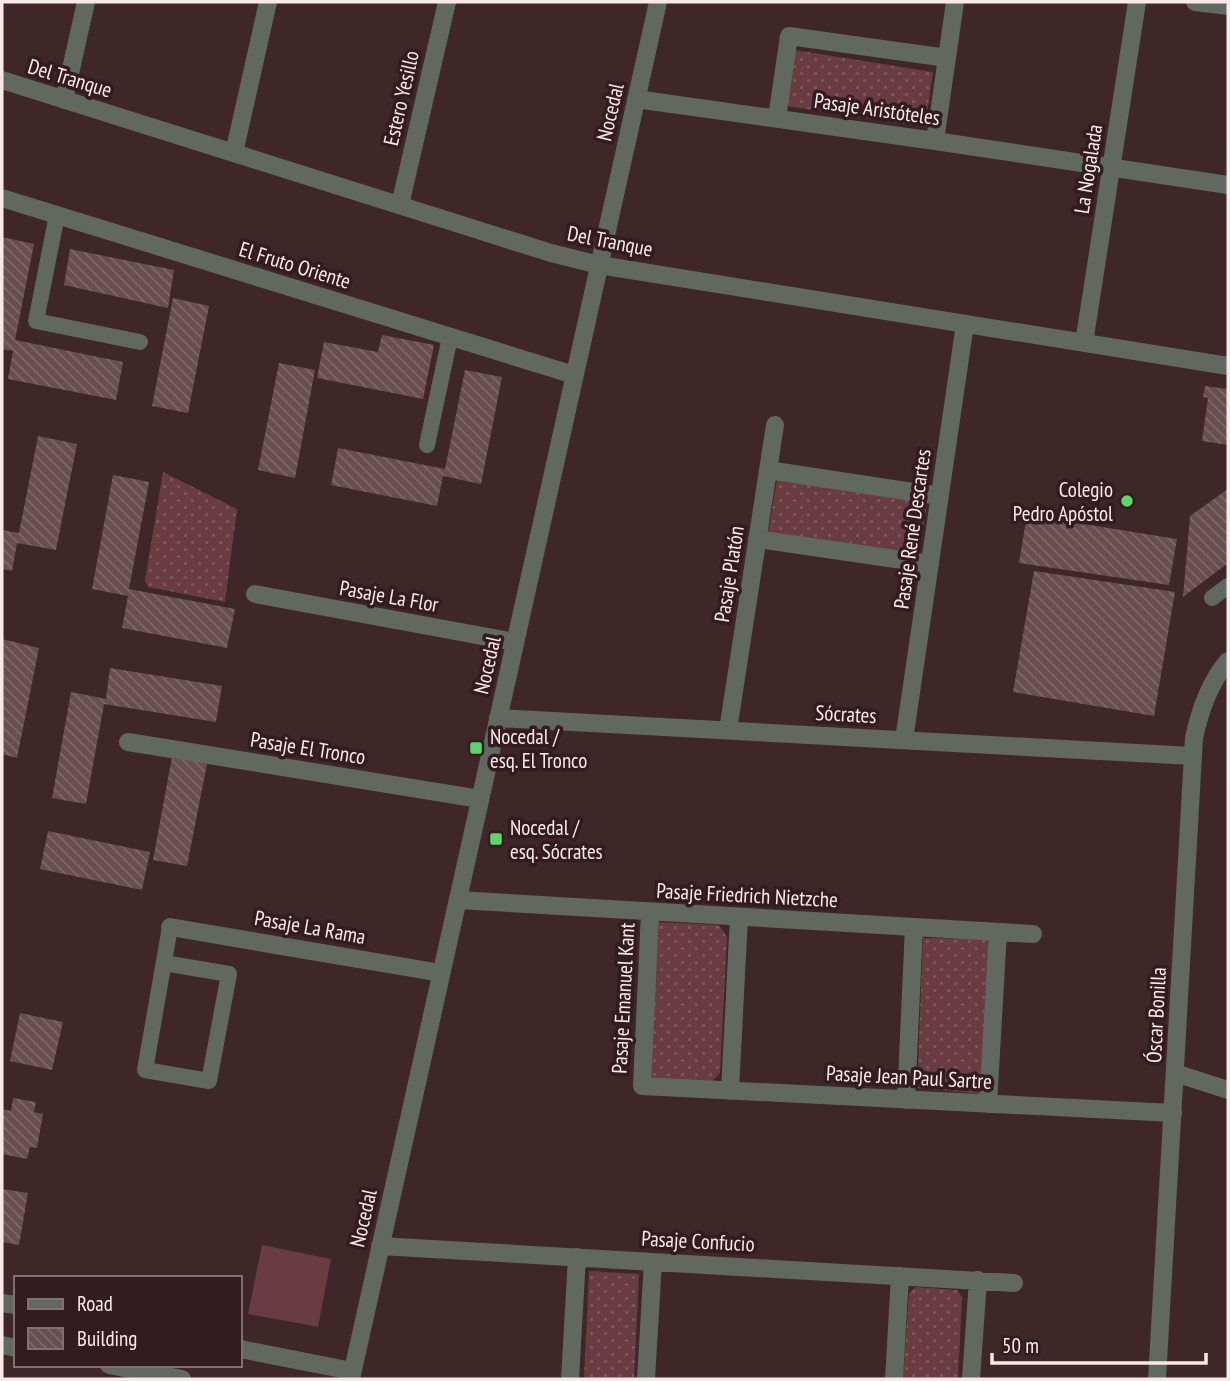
<svg xmlns="http://www.w3.org/2000/svg" width="1230" height="1381" font-family="'PT Sans Narrow',sans-serif">
<style>
.grass{fill:url(#grass-dots)}
.pitch{fill:#683c42}
.building{fill:url(#building-back-hatch)}
.lines{fill:none;stroke-linecap:round;stroke-linejoin:round}
.service{stroke:#606860;stroke-width:16}
.minor{stroke:#606860;stroke-width:18}
.tertiary{stroke:#606860;stroke-width:18}
.poi-dot{fill:#5dd56d;stroke:#331c1f;stroke-width:2.5}
.labels{text-anchor:middle;dominant-baseline:central;stroke-width:7;stroke-linejoin:round;paint-order:stroke}
.street-label{font-size:21px;fill:#fae9eb;stroke:#331c1f}
.poi-label{font-size:21px;fill:#fae9eb;stroke:#331c1f;text-anchor:start}
</style>
<defs>
<pattern id="grass-dots" width="8" height="8" patternUnits="userSpaceOnUse" patternTransform="scale(1.75)"><rect width="8" height="8" fill="#683c42"/><path d="M2 2h.1M6 6h.1" fill="none" stroke="#7e585d" stroke-width="1.8" stroke-linecap="round"/></pattern>
<pattern id="building-back-hatch" width="6" height="6" patternUnits="userSpaceOnUse" patternTransform="scale(1.75)"><rect width="6" height="6" fill="#694e51"/><path d="M-1 5l2 2M0 0l6 6M5-1l2 2" fill="none" stroke="#7f686a"/></pattern>
</defs>
<rect width="100%" height="100%" fill="#3e2629"/>
<path class="grass" d="M795,50l138,22 -8,55 -138,-21z
M163,472l74,37 -12,93 -77,-15 -3,-7z
M777,480l150,23 -8,51 -151,-21z
M656,922l63,3 8,12 -7,136 -8,8 -62,-3z
M923,938l66,1 -7,155 -65,-6z
M589,1271l50,3 -5,105h-50z
M916,1287l41,3 5,7 -4,82h-55l6,-86z"/>
<path class="pitch" d="M262,1245l69,14 -13,68 -70,-13z"/>
<path class="building" d="M2,237l32,7 -19,96 108,22 -7,38 -108,-21 5,-28 -11,-2z
M70,249l104,21 -6,38 -104,-23z
M173,298l36,8 -21,107 -36,-7z
M382,335l52,10 -11,54 -106,-21 7,-36 54,10z
M279,363l36,7 -20,108 -37,-8z
M465,370l37,7 -21,107 -38,-8 -6,30 -106,-21 7,-37 107,21z
M1205,386l23,3v56l-26,-4 6,-43 -5,-1z
M38,436l39,8 -21,106 -39,-7 -5,28 -10,-2v-39l17,3z
M113,475l36,7 -20,107 106,20 -8,39 -105,-20 6,-32 -36,-7z
M1228,489v74l-45,34 7,-81z
M1027,515l150,24 -8,46 -150,-22z
M1034,571l141,21 -21,124 -141,-24z
M2,639l37,9 -22,110 -15,-4z
M110,668l112,18 -6,36 -112,-18 -18,100 -34,-6 19,-106 35,7z
M172,757l35,7 -20,102 -34,-6z
M48,831l102,21 -8,38 -102,-21z
M20,1013l43,9 -11,48 -42,-9z
M13,1098l23,4 -2,10 9,2 -6,34 -7,-1 -3,12 -25,-5v-45l9,2z
M2,1189l26,4 -9,52 -17,-3z"/>
<g class="lines">
<path class="service" d="M57,215l-21,106 104,21
M427,445l23,-108
M1212,598l16,-12
M164,963l65,11 -20,107 -64,-11 25,-143"/>
<path class="minor" d="M1195,2l33,4
M2,80l549,173 48,12 629,101
M636,99l299,42 293,44
M64,100l22,-98
M777,118l12,-82 158,22
M935,141l20,-139
M234,153l34,-151
M2,198l572,177
M400,205l47,-203
M1084,343l53,-341
M768,470l171,26
M757,539l173,25
M255,594l260,48
M498,718l694,38
M728,730l47,-305
M904,740l61,-416
M128,742l352,57
M458,900l575,34
M650,912l-8,174 531,27
M170,927l271,46
M1175,1073l53,17
M730,1091l9,-174
M906,1100l8,-173
M988,1104l10,-172
M380,1246l634,37
M2,1303l14,2
M2,1345l14,3
M240,1349l112,22
M109,1365l73,14
M570,1379l7,-122
M646,1379l7,-117
M894,1379l6,-103
M971,1379l7,-99"/>
<path class="tertiary" d="M351,1379l307,-1377
M1157,1379l37,-641c6,-28 15,-55 34,-77"/>
</g>
<g class="poi-dot">
<circle cx="1127" cy="501" r="7"/>
<rect x="469" y="741" width="14" height="14" rx="3.5"/>
<rect x="489" y="832" width="14" height="14" rx="3.5"/>
</g>
<g class="labels">
<g class="street-label">
<text transform="translate(70 78) rotate(17)">Del Tranque</text>
<text transform="translate(401 98) rotate(-77)">Estero Yesillo</text>
<text transform="translate(877 109) rotate(8)">Pasaje Aristóteles</text>
<text transform="translate(610 112) rotate(-77)">Nocedal</text>
<text transform="translate(1088 169) rotate(-81)">La Nogalada</text>
<text transform="translate(610 241) rotate(11)">Del Tranque</text>
<text transform="translate(295 265) rotate(17)">El Fruto Oriente</text>
<text transform="translate(912 529) rotate(-82)">Pasaje René Descartes</text>
<text transform="translate(729 574) rotate(-81)">Pasaje Platón</text>
<text transform="translate(389 596) rotate(10)">Pasaje La Flor</text>
<text transform="translate(487 665) rotate(-77)">Nocedal</text>
<text transform="translate(846 714) rotate(3)">Sócrates</text>
<text transform="translate(308 748) rotate(9)">Pasaje El Tronco</text>
<text transform="translate(747 895) rotate(3)">Pasaje Friedrich Nietzche</text>
<text transform="translate(310 927) rotate(10)">Pasaje La Rama</text>
<text transform="translate(623 998) rotate(-87)">Pasaje Emanuel Kant</text>
<text transform="translate(1156 1015) rotate(-87)">Óscar Bonilla</text>
<text transform="translate(909 1077) rotate(3)">Pasaje Jean Paul Sartre</text>
<text transform="translate(363 1218) rotate(-77)">Nocedal</text>
<text transform="translate(698 1241) rotate(3)">Pasaje Confucio</text>
</g>
<g class="poi-label">
<text x="1113" y="489" text-anchor="end">Colegio<tspan x="1113" dy="24">Pedro Apóstol</tspan></text>
<text x="490" y="736">Nocedal /<tspan x="490" dy="24">esq. El Tronco</tspan></text>
<text x="510" y="827">Nocedal /<tspan x="510" dy="24">esq. Sócrates</tspan></text>
</g>
</g>
<rect width="1230" height="1381" fill="none" stroke="#fae9eb" stroke-width="7"/>
<rect x="14" y="1276" width="228" height="91" fill="#331c1f" stroke="#836e71" stroke-width="2"/>
<rect x="28" y="1299" width="35" height="10" fill="#606860" stroke="#836e71" stroke-width="2"/>
<text x="77" y="1311" font-size="21" fill="#fae9eb">Road</text>
<rect x="28" y="1328" width="35" height="21" fill="url(#building-back-hatch)" stroke="#836e71" stroke-width="2"/>
<text x="77" y="1346" font-size="21" fill="#fae9eb">Building</text>
<path d="M992 1353v10h214v-10" fill="none" stroke="#fae9eb" stroke-width="3.5"/>
<text x="1002" y="1353" font-size="21" fill="#fae9eb" stroke="#331c1f" stroke-width="5" paint-order="stroke">50 m</text>
</svg>
